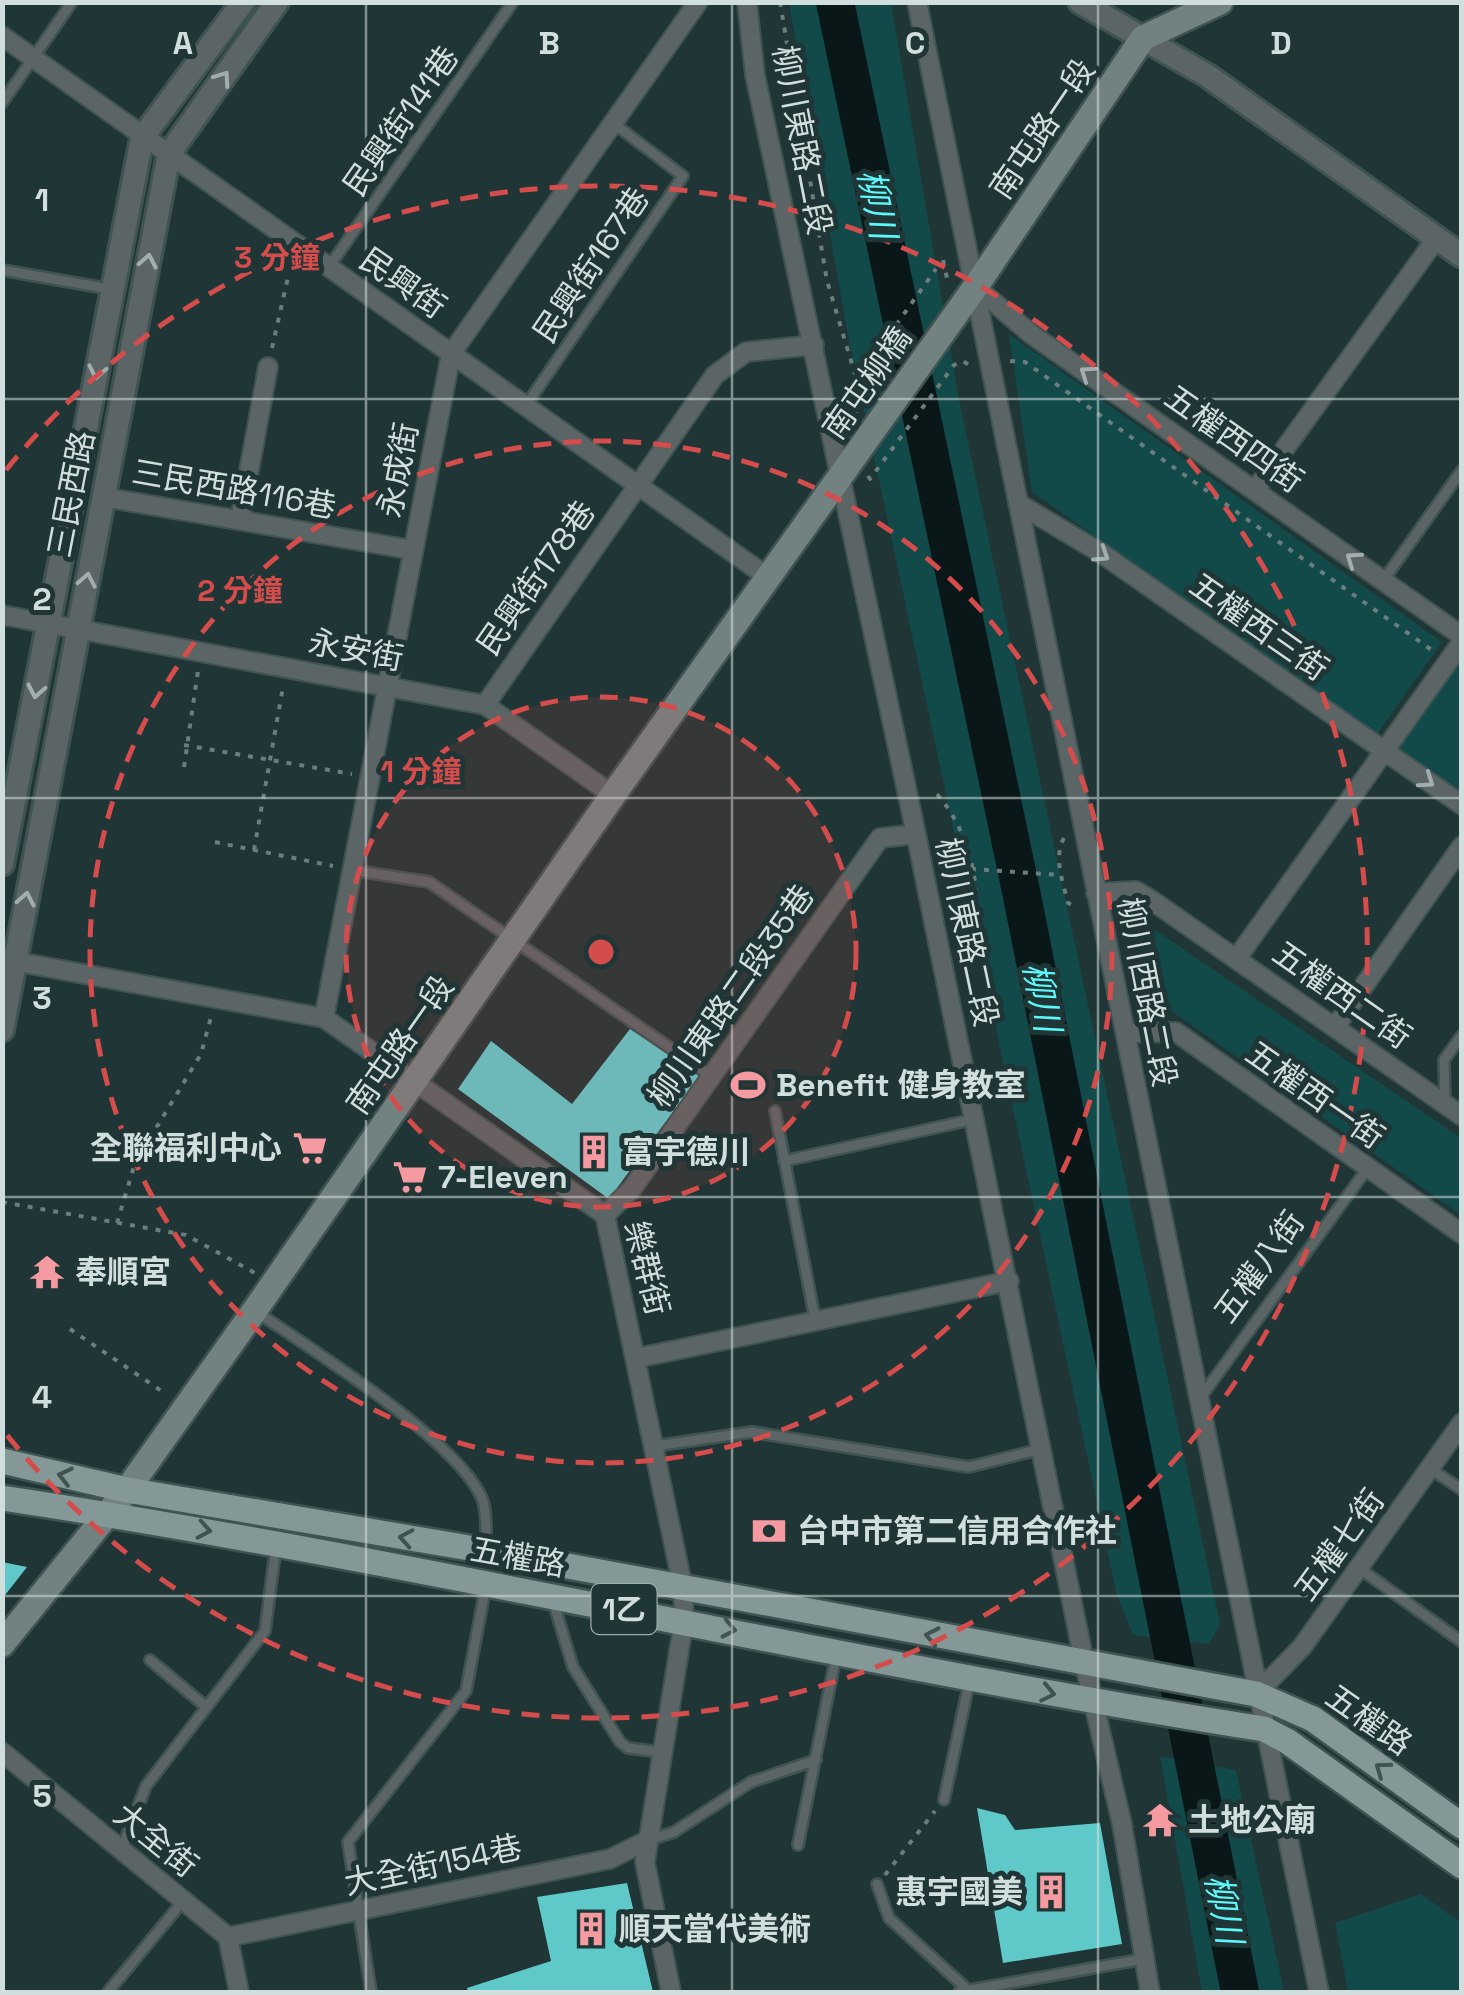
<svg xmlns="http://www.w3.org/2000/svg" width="1464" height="1995" font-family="'Space Grotesk','Noto Sans TC',sans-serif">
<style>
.green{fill:#124a4a}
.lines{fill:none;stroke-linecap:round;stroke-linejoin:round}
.river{stroke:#091718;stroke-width:38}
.building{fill:#5fc9ca}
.service-casing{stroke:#405353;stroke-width:14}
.minor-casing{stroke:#405353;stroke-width:22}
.tertiary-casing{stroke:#405353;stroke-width:28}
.secondary-casing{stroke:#405353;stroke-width:30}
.primary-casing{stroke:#405353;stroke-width:30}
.path{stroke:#6c7d7d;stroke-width:4;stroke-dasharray:5 8;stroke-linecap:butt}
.service{stroke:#5b6565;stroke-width:9}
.minor{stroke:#5b6565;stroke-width:18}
.tertiary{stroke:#5b6565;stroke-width:22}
.secondary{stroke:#728281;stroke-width:25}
.primary{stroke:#839897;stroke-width:25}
.oneway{stroke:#a2aeae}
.oneway2{stroke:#3e5352}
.grid{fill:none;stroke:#d1dede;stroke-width:2.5;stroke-opacity:0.55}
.ring{fill:none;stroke:#d54c4c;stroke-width:5;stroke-dasharray:18 12}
.labels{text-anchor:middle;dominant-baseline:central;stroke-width:10;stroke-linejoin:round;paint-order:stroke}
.shield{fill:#203535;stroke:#9cabab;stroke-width:2.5}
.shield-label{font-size:30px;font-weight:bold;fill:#d1dede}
.street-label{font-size:32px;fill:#d1dede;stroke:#203535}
.poi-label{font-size:32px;font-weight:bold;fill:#d1dede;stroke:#203535;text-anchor:start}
.water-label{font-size:35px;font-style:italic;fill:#5ef7f9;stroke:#203535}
.grid-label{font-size:32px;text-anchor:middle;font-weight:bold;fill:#d1dede;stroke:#203535;stroke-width:10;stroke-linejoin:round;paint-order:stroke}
.centre{fill:#d54c4c;stroke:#203535;stroke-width:5}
.ring-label{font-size:30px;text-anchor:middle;font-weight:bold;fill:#d54c4c;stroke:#203535;stroke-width:10;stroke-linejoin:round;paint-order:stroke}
</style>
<rect width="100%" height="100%" fill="#203535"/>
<path class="green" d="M789,3h102l68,397 261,1224 -11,20 -76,-9 -16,-39 -270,-1266z
M1009,334l433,308 -66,94 -344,-244z
M1461,656v137l-65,-44z
M1120,906l341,232v77l-331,-233z
M1160,1756l76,14 48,222h-82z
M1421,1894l40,29v69h-113l-13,-69z"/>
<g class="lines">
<path class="river" d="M835,2l187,894 218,1096"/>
</g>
<path class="building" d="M630,1029l70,46 -91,124 -151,-110 33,-48 81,63z
M2,1562l25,5 -25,32z
M977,1808l28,7 10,15 85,-7 22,121 -119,19z
M627,1883l26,109h-185l-1,-4 84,-27 -14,-64z"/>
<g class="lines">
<g class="service-casing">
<path id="service" d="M2,103l70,-101
M329,267l184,-265
M2,270l108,19
M525,407l158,-231 -70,-53
M1383,581l79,-111
M351,870l78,12 282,194
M1445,1101l-1,-41 18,-25
M775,1111l40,208
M784,1161l191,-42
M257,1312c58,40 192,123 223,182 8,15 5,38 7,54
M1201,1397l166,-228
M655,1446l97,-14 217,35 72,-18
M1431,1469l31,21
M1359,1568l103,74
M552,1598l21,69 47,75 8,6 32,4
M150,1660l54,45
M944,1800l25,-117
M649,1840l25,-8 77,-50 65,-22
M798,1845l38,-189
M122,1848l24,-62 119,-155 11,-85
M877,1884l12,34 80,73
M108,1992l75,-91
M371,1992l-23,-150 118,-151 20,-106
M959,1992l184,-33"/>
</g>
<g class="minor-casing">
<path id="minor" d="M747,2l8,73 161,759 169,832 37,158 28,168
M917,2l402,1990
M2,36l767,542
M976,287l55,47 431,302
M1255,490l181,-251
M103,497l310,53
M1019,504l82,49 361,252
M240,520l28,-153
M2,615l483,90 128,90
M485,705l230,-330 31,-23 68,-7
M1096,893l40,-2 18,11 308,214
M1237,958l225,-316
M2,959l322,59 281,197 78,373 1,32 -39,242 26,130
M324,1018l127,-664 247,-352
M1335,1027l127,-181
M1126,1033l50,-1 286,202
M605,1215l26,-25 249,-352 36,-4
M637,1358l372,-77
M1256,1694l46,-47 160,-224
M2,1752l226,185 11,55
M228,1937l382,-78 36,-18"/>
</g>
<g class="tertiary-casing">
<path id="tertiary" d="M1080,2l128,74 254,180
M2,864l140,-726 101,-136
M2,1030l167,-876 108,-152"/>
</g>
<g class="secondary-casing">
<path id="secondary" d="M2,1644l125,-154 128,-180 358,-515 363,-509 167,-248 77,-36"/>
</g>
<g class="primary-casing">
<path id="primary" d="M2,1461l125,29 360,61 769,143 57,25 149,107
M2,1498c423,64 840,165 1262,231l23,12 175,125"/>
</g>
<path class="path" d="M780,2l47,279 28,93 1,39
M943,260l5,23
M272,348l19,-84
M1010,361l15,1 408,289
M855,374l11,-7 70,-98
M868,476l2,3 84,-114 9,-4 9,6
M184,745l168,29
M184,767l14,-96
M937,794c38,44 44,102 39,159
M1064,838c-11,19 -1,44 4,65l10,5
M215,842l118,24
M254,850l29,-163
M971,869l90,6
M2,1202l184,33 69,38
M117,1223l18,-60 66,-109 10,-37
M70,1329l96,65
M885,1875l50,-64"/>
<use href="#service" class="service"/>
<use href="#minor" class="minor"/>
<use href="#tertiary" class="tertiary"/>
<use href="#secondary" class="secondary"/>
<use href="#primary" class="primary"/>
</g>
<defs><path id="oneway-chevron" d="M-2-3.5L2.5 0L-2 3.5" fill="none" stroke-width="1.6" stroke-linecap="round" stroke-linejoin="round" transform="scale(2.5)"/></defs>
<g class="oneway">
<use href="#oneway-chevron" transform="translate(223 78) rotate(-55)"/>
<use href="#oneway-chevron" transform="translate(148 261) rotate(-79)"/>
<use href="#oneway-chevron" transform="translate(97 372) rotate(101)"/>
<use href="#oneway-chevron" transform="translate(1087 373) rotate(-145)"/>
<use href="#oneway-chevron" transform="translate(1102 555) rotate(33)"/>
<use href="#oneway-chevron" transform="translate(1353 559) rotate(-145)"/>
<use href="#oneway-chevron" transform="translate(87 580) rotate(-79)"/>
<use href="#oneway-chevron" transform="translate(36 691) rotate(101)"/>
<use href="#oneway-chevron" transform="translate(1427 781) rotate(35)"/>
<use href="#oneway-chevron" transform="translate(26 899) rotate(-79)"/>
</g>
<g class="oneway2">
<use href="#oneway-chevron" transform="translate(65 1476) rotate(-167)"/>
<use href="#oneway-chevron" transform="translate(204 1530) rotate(10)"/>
<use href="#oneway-chevron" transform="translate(406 1538) rotate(-170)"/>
<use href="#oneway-chevron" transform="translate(729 1629) rotate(11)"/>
<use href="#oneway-chevron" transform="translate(932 1636) rotate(-169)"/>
<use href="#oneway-chevron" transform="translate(1048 1693) rotate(12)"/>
<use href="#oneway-chevron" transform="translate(1382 1769) rotate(-144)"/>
</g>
<path class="grid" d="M366,2v1990M732,2v1990M1098,2v1990M2,399h1460M2,798h1460M2,1197h1460M2,1596h1460"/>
<circle cx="601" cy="952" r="255" fill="#d54c4c" fill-opacity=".12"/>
<g class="ring">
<circle cx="601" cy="952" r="255"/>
<circle cx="601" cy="952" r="511"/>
<path d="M6 470A766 766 0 1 1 6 1434"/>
</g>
<defs>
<g id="stadium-bare" transform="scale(2.7)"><path d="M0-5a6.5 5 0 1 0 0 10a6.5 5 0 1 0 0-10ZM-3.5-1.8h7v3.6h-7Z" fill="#f49aa0" stroke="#203535" stroke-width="2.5" paint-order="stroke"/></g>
<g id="supermarket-bare" transform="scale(2.7)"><path d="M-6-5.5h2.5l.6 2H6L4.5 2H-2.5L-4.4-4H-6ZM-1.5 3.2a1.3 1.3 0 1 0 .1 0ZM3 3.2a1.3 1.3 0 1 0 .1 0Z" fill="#f49aa0" stroke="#203535" stroke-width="2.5" paint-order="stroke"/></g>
<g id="building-bare" transform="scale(2.7)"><path d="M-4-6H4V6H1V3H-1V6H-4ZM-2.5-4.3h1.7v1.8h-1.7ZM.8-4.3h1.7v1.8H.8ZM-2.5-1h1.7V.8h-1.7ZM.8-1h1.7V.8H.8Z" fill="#f49aa0" stroke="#203535" stroke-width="2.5" paint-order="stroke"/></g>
<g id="temple-bare" transform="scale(2.7)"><path d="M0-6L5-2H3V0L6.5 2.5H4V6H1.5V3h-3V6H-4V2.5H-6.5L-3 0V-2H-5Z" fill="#f49aa0" stroke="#203535" stroke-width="2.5" paint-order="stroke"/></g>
<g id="bank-bare" transform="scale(2.7)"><path d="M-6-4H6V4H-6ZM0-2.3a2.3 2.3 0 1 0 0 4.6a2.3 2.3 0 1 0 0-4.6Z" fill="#f49aa0" stroke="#203535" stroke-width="2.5" paint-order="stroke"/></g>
</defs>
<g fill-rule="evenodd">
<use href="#stadium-bare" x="748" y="1085"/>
<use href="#supermarket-bare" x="310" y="1148"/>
<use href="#building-bare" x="594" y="1152"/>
<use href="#supermarket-bare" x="410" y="1177"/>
<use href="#temple-bare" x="47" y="1272"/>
<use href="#bank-bare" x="769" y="1531"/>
<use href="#temple-bare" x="1160" y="1820"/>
<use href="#building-bare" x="1051" y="1892"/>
<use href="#building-bare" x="591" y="1929"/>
</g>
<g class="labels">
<rect class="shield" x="591.5" y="1584" width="65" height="50" rx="8"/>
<g class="shield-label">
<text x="624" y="1609">1乙</text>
</g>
<g class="street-label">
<text transform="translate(401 121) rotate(-55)">民興街141巷</text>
<text transform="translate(1042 129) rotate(-56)">南屯路一段</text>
<text transform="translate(802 140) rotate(79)">柳川東路二段</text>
<text transform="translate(591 265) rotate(-56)">民興街167巷</text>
<text transform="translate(403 283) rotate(35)">民興街</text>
<text transform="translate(867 383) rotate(-55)">南屯柳橋</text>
<text transform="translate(1234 439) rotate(35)">五權西四街</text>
<text transform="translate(398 470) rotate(-79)">永成街</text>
<text transform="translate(234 489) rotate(10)">三民西路116巷</text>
<text transform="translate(71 494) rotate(-79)">三民西路</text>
<text transform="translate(536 578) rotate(-55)">民興街178巷</text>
<text transform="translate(1259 627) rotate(35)">五權西三街</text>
<text transform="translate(356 650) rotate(11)">永安街</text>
<text transform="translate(967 932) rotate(78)">柳川東路二段</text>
<text transform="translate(1147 992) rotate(79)">柳川西路二段</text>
<text transform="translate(1342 995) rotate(35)">五權西二街</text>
<text transform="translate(731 996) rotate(-55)">柳川東路二段35巷</text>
<text transform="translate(400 1045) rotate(-55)">南屯路一段</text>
<text transform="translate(1315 1095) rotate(35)">五權西一街</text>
<text transform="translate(1259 1267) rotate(-54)">五權八街</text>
<text transform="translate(647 1268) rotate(76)">樂群街</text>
<text transform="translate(1339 1545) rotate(-54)">五權七街</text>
<text transform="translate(518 1557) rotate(10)">五權路</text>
<text transform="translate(1369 1720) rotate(35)">五權路</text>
<text transform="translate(156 1840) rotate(39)">大全街</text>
<text transform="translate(433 1865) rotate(-12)">大全街154巷</text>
</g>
<g class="poi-label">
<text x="776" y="1085">Benefit 健身教室</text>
<text x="282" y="1148" text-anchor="end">全聯福利中心</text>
<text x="622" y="1152">富宇德川</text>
<text x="438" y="1177">7-Eleven</text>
<text x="75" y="1272">奉順宮</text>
<text x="797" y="1531">台中市第二信用合作社</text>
<text x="1188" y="1820">土地公廟</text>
<text x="1023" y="1892" text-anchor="end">惠宇國美</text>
<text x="619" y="1929">順天當代美術</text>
</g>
<g class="water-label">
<text transform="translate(877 204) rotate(78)">柳川</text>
<text transform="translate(1042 997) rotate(79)">柳川</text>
<text transform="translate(1224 1909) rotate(79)">柳川</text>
</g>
</g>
<g class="grid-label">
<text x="183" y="54">A</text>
<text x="549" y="54">B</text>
<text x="915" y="54">C</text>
<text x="1281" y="54">D</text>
<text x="42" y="211">1</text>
<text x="42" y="610">2</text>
<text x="42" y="1009">3</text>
<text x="42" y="1408">4</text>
<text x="42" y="1807">5</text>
</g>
<circle cx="601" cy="952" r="15" class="centre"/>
<g class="ring-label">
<text x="277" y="268">3 分鐘</text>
<text x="240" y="601">2 分鐘</text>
<text x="421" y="782">1 分鐘</text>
</g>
<rect width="1464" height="1995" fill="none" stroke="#d1dede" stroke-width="10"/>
</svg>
